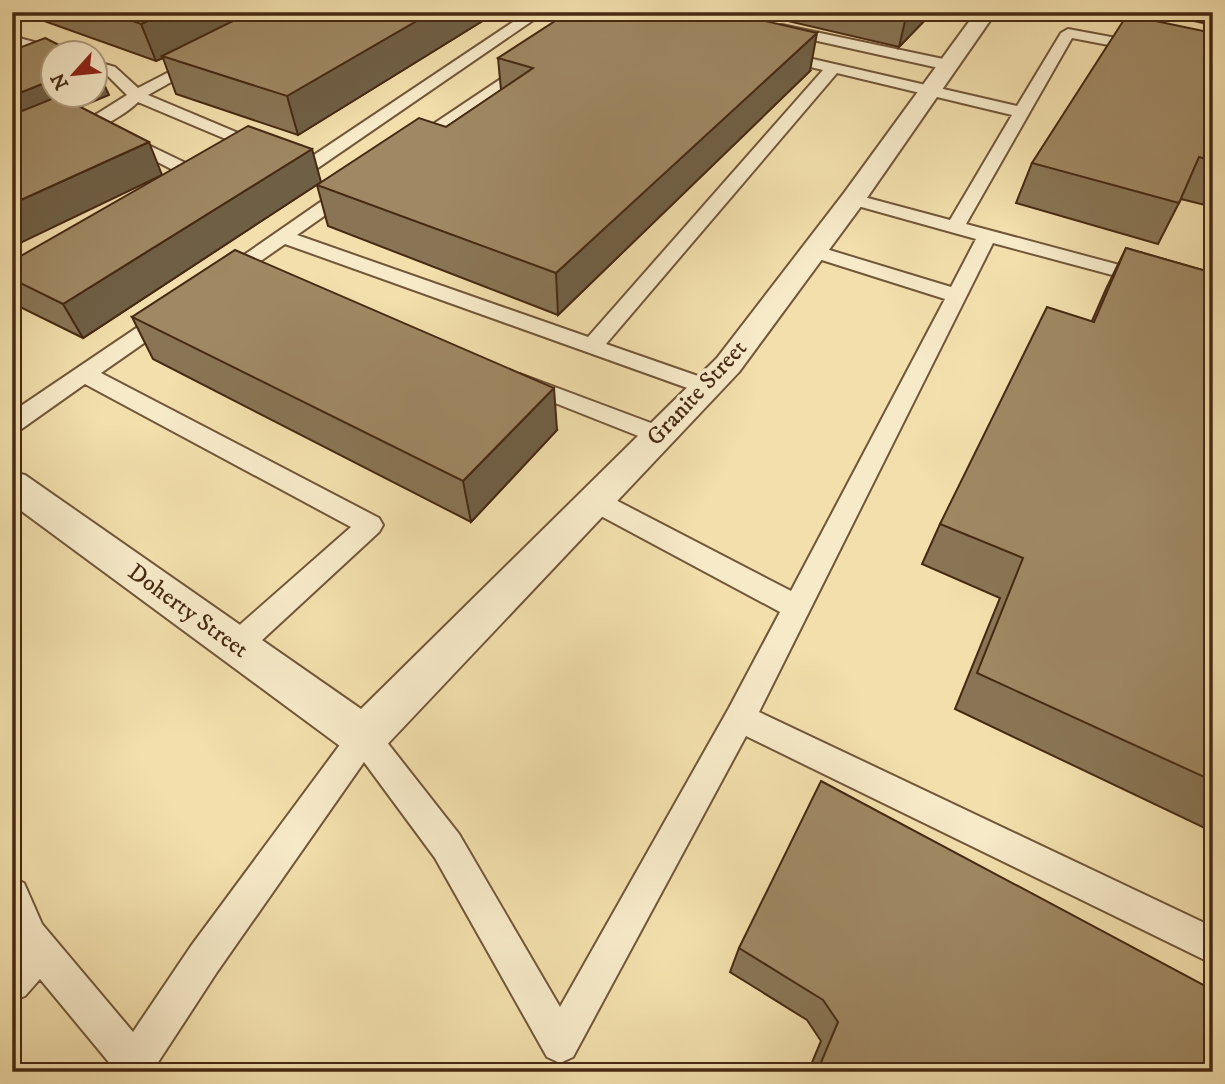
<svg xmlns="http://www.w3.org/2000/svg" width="1225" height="1084" font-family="'IM FELL DW Pica',serif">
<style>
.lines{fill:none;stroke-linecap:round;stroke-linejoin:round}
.lane-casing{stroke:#715639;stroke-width:4}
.street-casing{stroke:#715639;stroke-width:4}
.secondary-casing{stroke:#462913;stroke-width:4}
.lane{fill:#f7eac9;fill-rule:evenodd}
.street{fill:#f7eac9;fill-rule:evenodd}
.secondary{fill:#f7eac9;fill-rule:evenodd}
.wall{fill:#897555;stroke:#462913;stroke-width:2}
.shaded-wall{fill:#6f5f45;stroke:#462913;stroke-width:2}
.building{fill:#9f8863;stroke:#462913;stroke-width:2}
.labels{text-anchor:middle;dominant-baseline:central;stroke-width:7;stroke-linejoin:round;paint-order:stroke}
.street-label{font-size:24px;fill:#462913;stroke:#f7eac9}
</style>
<rect width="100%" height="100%" fill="#f2dfac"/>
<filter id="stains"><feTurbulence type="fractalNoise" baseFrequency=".00286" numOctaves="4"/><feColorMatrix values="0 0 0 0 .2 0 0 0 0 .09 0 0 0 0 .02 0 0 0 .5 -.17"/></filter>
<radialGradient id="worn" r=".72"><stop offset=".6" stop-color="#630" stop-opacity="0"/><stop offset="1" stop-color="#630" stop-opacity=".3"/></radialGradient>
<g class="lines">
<g class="lane-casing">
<path id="lane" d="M528,12h17l-233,160 -6,1 -168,-71c-14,14 -60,43 -77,26l8,-5 15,-1 43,-27 -22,-22 -11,-3v-9l21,6 23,21 62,-32 5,1 2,3 -2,3 -57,32 157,66z
M950,12h29l10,5 -7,4z
M782,25l166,35 8,5 -8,5 -171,-38v-6z
M1068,29l145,27v9l-141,-27 -106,186 247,66v12l-220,-59 -234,469 454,215v37l-467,-228 -173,321 -13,6 -13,-6 -112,-199 -71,-96 -147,210 -62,95 1,5h-46l2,-6 -72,-87 -15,17 -13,5v-45l5,-6 -5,-11v-61l12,5 18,41 91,108 58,-86 162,-219 11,-4 11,4 84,107 101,173 169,-299 51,-96 -194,-104 -4,-7 4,-7 9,-2 9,2 187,97 154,-292 -139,-44 -3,-4 10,-6 138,42 25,-48 -129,-36 -3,-4 9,-5 97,26 62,-105 -175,-42 -231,271 109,38 3,5 -3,5 -8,3 -422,-151 -53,37h-14l-3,-4 3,-4 127,-88 6,-1 9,5 -3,4 -60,42 291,102 235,-267 -50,-12 -2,-3 2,-3 5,-1 239,55 44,-73z
M12,36l47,13 2,3h-9v4l-40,-11z
M529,60l5,2 3,3 -3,3 -117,83h-12l-2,-4 2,-4z
M142,142l54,26 4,16c-6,8 -16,12 -25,10l-3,-4 10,-8 -1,-8 -45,-23 -2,-4z
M170,309l7,1 3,5 -3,5 -76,53 278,145 4,7 -4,7 -133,123 -10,3 -10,-3 -4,-9 4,-9 125,-110 -266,-143 -65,46 -8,2v-20l151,-102z
M520,374l147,55 4,6 -4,6 -8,2 -8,-2 -139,-55 -3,-5 3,-5z"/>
</g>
<g class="street-casing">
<path id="street" d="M976,12h20l-134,193 -123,167 -359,380 -16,6 -16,-6 -336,-248v-32l13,3 336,234 356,-351 127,-165z"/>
</g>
<g class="secondary-casing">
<path id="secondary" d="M1172,12h41v12l-38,-8z"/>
</g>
<use href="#lane" class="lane"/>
<use href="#street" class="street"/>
<use href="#secondary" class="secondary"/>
</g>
<path class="wall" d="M19,12h478l-199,123 -122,-41 -13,-36 -7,3z
M749,12h180l-1,5 -29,30z
M1213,33v174l-32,-8 -23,45 -142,-41 16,-40z
M498,58l312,13 -252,244 -230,-89 -11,-41 129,-58 55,-37z
M321,182l-238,156 -67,-33 -4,-6v-38z
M1126,248l87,25v559l-258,-123 45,-111 -78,-34 18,-40 152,-203 14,-32z
M132,317l425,113 -86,92 -318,-163z
M739,948l474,124h-405l13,-31 -14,-21 -77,-48z"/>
<path class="shaded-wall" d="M169,12h92l-99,44 1,2 -7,3 -15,-37z
M432,12h65l-199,123 -11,-39z
M910,12h19l-1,5 -29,30 7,-30z
M817,33l-7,38 -252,244 -2,-42z
M94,64h1l14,31 -97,40v-39l40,-16v14h42z
M149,142l13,33 -150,72v-43z
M312,149l9,33 -238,156 -20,-34z
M554,388l3,42 -86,92 -8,-41z"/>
<path class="building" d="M107,12h62l-28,12z
M251,12h181l-145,84 -125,-40z
M569,12h158l90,21 -261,240 -239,-88 102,-67 27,9 87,-59 -35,-10z
M884,12h26l-4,5z
M1127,15l86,18v128l-14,-4 -20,46 -147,-40z
M45,38l28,14h-21v28l-40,16v-47l2,1z
M59,96l90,46 -137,62v-89z
M248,126l64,23 -249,155 -51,-25v-18z
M1126,248l87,25v508l-236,-108 46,-115 -83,-34 107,-217 47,15z
M235,250l319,138 -91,93 -331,-164z
M821,781l392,209v82h-396l21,-50 -15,-22 -84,-52z"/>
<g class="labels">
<g class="street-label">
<text transform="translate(697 393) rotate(-47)">Granite Street</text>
<text transform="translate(188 611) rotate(36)">Doherty Street</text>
</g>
</g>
<rect width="1225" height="1084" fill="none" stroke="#f2dfac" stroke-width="42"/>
<rect x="14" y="14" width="1197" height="1056" fill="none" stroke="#462913" stroke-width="3.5"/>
<rect x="21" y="21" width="1183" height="1042" fill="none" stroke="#462913" stroke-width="2"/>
<g transform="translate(74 74) rotate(243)"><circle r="33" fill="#f7eac9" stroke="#b09d80" stroke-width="2"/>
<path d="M0-5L12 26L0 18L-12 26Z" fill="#8f2418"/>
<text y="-10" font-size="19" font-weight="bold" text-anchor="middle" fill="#462913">N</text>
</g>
<rect width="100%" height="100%" filter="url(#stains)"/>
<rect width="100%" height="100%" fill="url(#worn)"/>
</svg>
